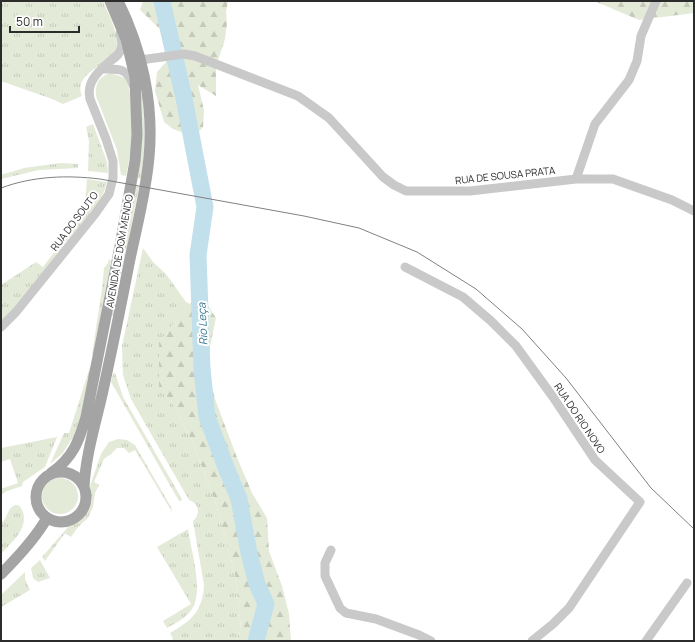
<svg xmlns="http://www.w3.org/2000/svg" width="695" height="642" font-family="Manrope,sans-serif">
<style>
.grass{fill:url(#grass-tufts)}
.forest{fill:url(#forest-firs)}
.garden{fill:#e4ead8}
.lines{fill:none;stroke-linecap:round;stroke-linejoin:round}
.river{stroke:#c2e0ec;stroke-width:17}
.minor{stroke:#c9c9c9;stroke-width:9}
.major{stroke:#a4a4a4;stroke-width:11}
.tram{stroke:#818181;stroke-width:1}
.labels{text-anchor:middle;dominant-baseline:central;stroke-width:4;stroke-linejoin:round;paint-order:stroke}
.street-label{font-size:10px;fill:#2c2c2c;stroke:#fff}
.water-label{font-size:11px;font-style:italic;fill:#377790;stroke:#fff}
</style>
<defs>
<pattern id="grass-tufts" width="24" height="20" patternUnits="userSpaceOnUse"><rect width="24" height="20" fill="#e4ead8"/><path d="M3 7l-1-3M5 7V3M7 7l1-3M15 17l-1-3M17 17v-4M19 17l1-3" fill="none" stroke="#c4c9ba"/></pattern>
<pattern id="forest-firs" width="22" height="20" patternUnits="userSpaceOnUse"><rect width="22" height="20" fill="#e4ead8"/><path d="M5 1l3.5 6h-7zM16 11l3.5 6h-7z" fill="#c4c9ba"/></pattern>
</defs>
<rect width="100%" height="100%" fill="#fff"/>
<path class="grass" d="M1,1h102c5,13 14,28 14,42 1,22 -46,27 -35,53l-19,8 -11,-5 -51,-18z
M137,69c8,39 10,70 4,110l-4,-1c7,-37 7,-72 0,-109z
M93,124l14,38 1,11 -20,-2 1,-30 -3,-14z
M61,163l17,1v4l-39,2 -38,9v-4l23,-7z
M87,179l20,3 -3,10 -9,15 -86,107 -8,7v-36l35,-23 7,5 38,-50 4,-13z
M135,186l4,1 -25,128 -2,1z
M143,248l10,14 13,12 20,28 4,2 -31,38v45l13,15 21,41 24,64 18,67 6,54 -5,13h-65l2,-2 -3,-6c21,-12 33,-22 34,-48l-11,-64c8,-7 6,-18 -4,-21l-58,-101 -8,-24 -1,-29z
M109,259l2,2 -18,94 -1,-1 10,-65 2,-21 4,-5z
M90,367h1l-8,42 -9,29 -3,2 -8,13 -13,11 14,-31h5z
M115,373l8,24 59,102 -1,2h-2l-68,-119 2,-8z
M57,437l-12,30 -22,15 -1,4 -15,5 -6,4v-6l17,-6 -8,-24 -9,3v-14z
M118,439l9,1 8,5 36,62 1,5 -37,-62 -6,3 -5,-5h-7l-6,6 -7,5 -10,23 5,3 -4,8 -2,14 -5,11 -10,9 -7,10 -6,-4 -20,28 -3,-4 26,-30 9,-4 9,-9 5,-12 -1,-16 11,-32 8,-12z
M15,505c4,0 5,1 7,5 8,17 -10,32 -21,44v-31c7,-4 5,-14 14,-18z
M188,529c3,22 16,62 4,80 -6,9 -16,14 -25,19l-4,-7 28,-17 -34,-57z
M40,560l10,18 -12,4 -5,-4 -2,-10z
M25,572v7l5,11 -29,17v-12z"/>
<path class="forest" d="M143,1h85l-2,11 1,11 -2,16 -9,27v30l-18,-11 6,25 -1,17 -9,10 -21,-8 -9,-7 -9,-31 2,-19 9,-10 1,-16 -4,-14 -23,-22z
M594,1h100v12l-55,7z
M192,301h13l11,17 -10,47 9,34 21,56 16,38 15,25 2,33 13,35 7,28 2,27h-55l5,-13 -6,-54 -18,-67 -24,-64 -21,-41 -13,-14v-46z"/>
<path class="garden" d="M110,73l10,3 6,3c11,26 6,71 0,97l-5,-1 -4,-25 -21,-54c-1,-11 2,-19 14,-23z
M42 496a18 18 0 1 1 36 0a18 18 0 1 1-36 0Z"/>
<g class="lines">
<path class="river" d="M162,1l22,97 21,109 -7,48 4,114 5,48 20,53 12,29 10,54 8,31 9,20 -10,37"/>
<path class="minor" d="M140,60l44,-6 11,2 103,40 31,22 54,59 11,8 12,6h64l106,-12h37l59,21 22,11
M104,69c16,0 23,-1 29,16
M576,179l19,-55 34,-44 8,-19 4,-25 15,-35
M405,267l58,30 28,24 25,25 37,51 42,63 45,42 -71,106 -16,16 -21,17
M1,327l15,-15 79,-98 14,-20 4,-16v-17l-7,-22 -16,-40c-4,-17 8,-27 19,-37 5,-4 11,-7 12,-14 2,-4 0,-10 -1,-15
M331,550l-6,13v13l15,32 6,5 30,6 43,16 12,6
M646,641l41,-58"/>
<path class="major" d="M36 497a25 25 0 1 1 50 0a25 25 0 1 1-50 0Z
M51,473c22,-15 28,-32 35,-56l34,-171 15,-85 2,-26 -2,-58 -9,-38 -16,-38
M84,487c2,-35 13,-68 20,-101 9,-41 17,-81 25,-122 7,-35 17,-71 20,-107 5,-53 -7,-108 -31,-156
M1,574c17,-17 34,-35 46,-56"/>
<path class="tram" d="M1,188c32,-12 66,-13 99,-9l204,37 55,12 58,24 59,37 46,40 44,49 85,110 43,41"/>
</g>
<g class="labels">
<g class="street-label">
<text transform="translate(505 175) rotate(-6)">RUA DE SOUSA PRATA</text>
<text transform="translate(74 221) rotate(-53)">RUA DO SOUTO</text>
<text transform="translate(119 251) rotate(-80)">AVENIDA DE DOM MENDO</text>
<text transform="translate(580 418) rotate(56)">RUA DO RIO NOVO</text>
</g>
<g class="water-label">
<text transform="translate(202 324) rotate(-93)">Rio Leça</text>
</g>
</g>
<rect width="695" height="642" fill="none" stroke="#2c2c2c" stroke-width="4"/>
<path d="M10 26v6h69v-6" fill="none" stroke="#2c2c2c" stroke-width="2"/>
<text x="16" y="26" font-size="12" fill="#2c2c2c" stroke="#ffffff" stroke-width="3" paint-order="stroke">50 m</text>
</svg>
